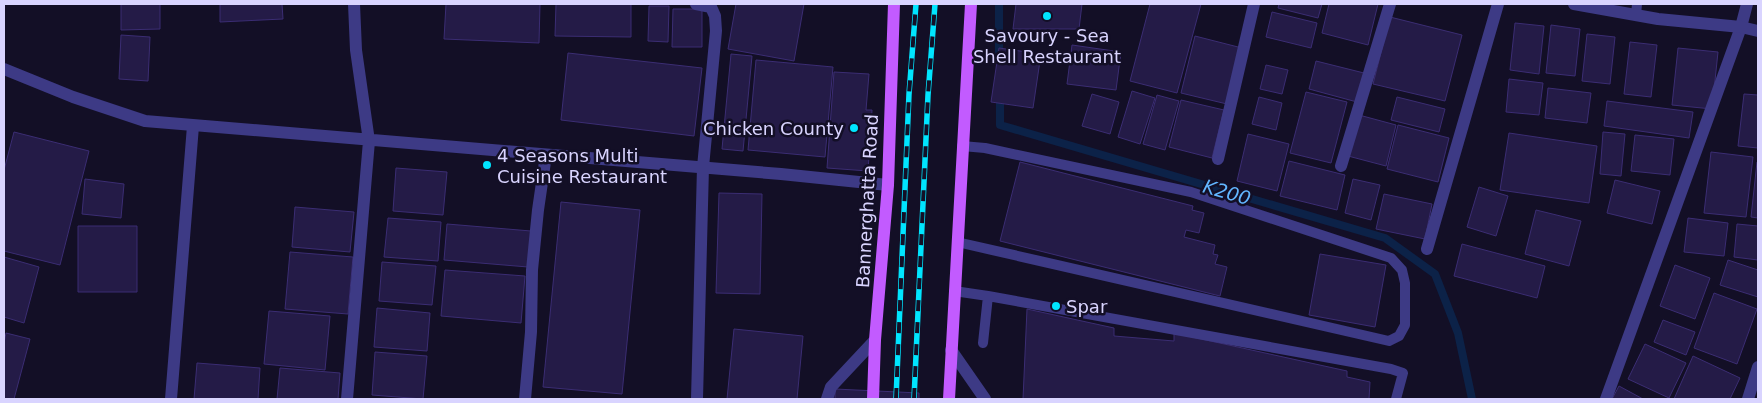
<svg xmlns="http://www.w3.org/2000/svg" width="1762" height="403" font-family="'DejaVu Sans',sans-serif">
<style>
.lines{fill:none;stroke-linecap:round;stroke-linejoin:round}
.stream{stroke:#0c2248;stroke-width:8}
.building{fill:#241b47;stroke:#3b2d73}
.service{stroke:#3d3a85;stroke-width:10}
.minor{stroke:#3d3a85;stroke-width:12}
.tertiary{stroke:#3d3a85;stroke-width:12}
.primary{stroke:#c25bff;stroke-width:12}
.rail-casing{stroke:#00e5ff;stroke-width:5.5}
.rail{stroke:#130f26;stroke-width:4;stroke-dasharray:11;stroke-linecap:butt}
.poi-dot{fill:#00e5ff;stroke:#130f26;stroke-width:2}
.labels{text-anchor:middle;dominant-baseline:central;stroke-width:5;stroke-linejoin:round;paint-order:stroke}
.poi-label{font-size:18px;fill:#d9d4ff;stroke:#130f26;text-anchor:start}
.street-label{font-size:18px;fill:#d9d4ff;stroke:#130f26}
.water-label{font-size:19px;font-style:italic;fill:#62b6ff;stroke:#130f26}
</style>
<rect width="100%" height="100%" fill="#130f26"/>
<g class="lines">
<path class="stream" d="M999,4v53
M1000,93v32l385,113 50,36 23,59 14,66"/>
</g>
<path class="building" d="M121,4h39v25l-39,1z
M220,4h62l1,15 -63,3z
M446,4h94l-1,39 -95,-4z
M556,4h75v33l-76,-1z
M736,4h68l-10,57 -66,-12z
M1016,4h66l-3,25h-66z
M1150,4h51l-24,89 -47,-12z
M1279,4h43l-4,14 -40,-10z
M1329,4h49l-10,41 -46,-12z
M649,6h20l-1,36 -20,-1z
M673,9h29v38h-30z
M1272,12l45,11 -6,25 -45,-11z
M1390,17l72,18 -17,66 -72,-17z
M1515,23l29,3 -5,48 -29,-4z
M1551,25l29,4 -5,47 -29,-3z
M1587,34l28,3 -5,47 -28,-3z
M121,35l29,2 -2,44 -29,-2z
M1195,36l47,12 -15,56 -46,-11z
M1630,42l27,3 -6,52 -27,-3z
M1072,45l49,7 -5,38 -49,-6z
M999,48l42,6 -8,54 -42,-6z
M1678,48l40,4 -6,57 -40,-4z
M568,53l134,15 -8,68 -133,-16z
M731,54l21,2 -9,95 -21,-2z
M756,60l77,7 -8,90 -77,-7z
M1316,61l48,12 -7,29 -48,-13z
M1266,65l22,5 -6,24 -22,-5z
M834,72l35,2 -3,36h6l-4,61 -41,-3z
M1509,79l34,4 -4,32 -33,-3z
M1548,88l43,5 -4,30 -42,-5z
M1132,91l23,7 -15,46 -22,-7z
M1306,92l41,10 -16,61 -41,-10z
M1092,94l27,8 -9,32 -28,-8z
M1744,94l14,1v53l-20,-2z
M1157,95l22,6 -14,49 -22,-6z
M1259,97l23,6 -6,27 -24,-6z
M1397,97l48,12 -6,23 -48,-12z
M1181,100l43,10 -12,48 -43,-11z
M1607,101l86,11 -4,26 -85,-12z
M1359,115l37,10 -10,41 -38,-10z
M1398,125l51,13 -11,44 -51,-13z
M14,132l75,19 -29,114 -56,-14v-81z
M1603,132l22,2 -4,42 -21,-2z
M1509,133l88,13 -8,57 -89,-13z
M1248,134l41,10 -12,47 -40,-10z
M1635,135l39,4 -4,36 -39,-4z
M1711,152l42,5 -7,60 -42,-4z
M1289,161l56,14 -8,35 -57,-14z
M1020,162l173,44 -1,4 12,3 -5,20 -13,-3 -2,7 31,8 -2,9 5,1 -3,9 12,3 -7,29 -220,-55z
M1757,162h1v56l-7,-1z
M396,168l51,4 -4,43 -50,-4z
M85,179l39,5 -3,34 -39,-4z
M1353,179l27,6 -9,35 -26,-7z
M1615,180l45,11 -8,33 -45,-11z
M1479,187l29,9 -12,40 -29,-9z
M719,193l43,1 -2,100 -44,-1z
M1384,194l48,10 -7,35 -49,-10z
M561,202l79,8 -18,184 -79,-7z
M295,207l59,5 -4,40 -58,-5z
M1536,210l45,11 -12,45 -44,-12z
M388,218l53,4 -3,39 -54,-4z
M1688,218l40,5 -4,33 -40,-4z
M447,224l84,7 -3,36 -84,-7z
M1737,224l21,2v34l-24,-3z
M78,226h59v66h-59z
M1462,244l83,22 -8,32 -83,-22z
M290,252l63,5 -5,57 -63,-5z
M1320,254l66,11 -11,62 -66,-12z
M4,257l35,10 -15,56 -20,-6z
M1728,260l30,10v27l-38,-12z
M382,262l54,4 -4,39 -53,-4z
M1675,265l35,13 -15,41 -35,-13z
M445,270l80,6 -4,47 -80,-7z
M1714,293l43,16 -20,55 -43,-16z
M377,308l53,5 -3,38 -53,-4z
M1027,309l87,19v8l60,5v-8l173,38v6l23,5 -1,17h-346z
M269,311l61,5 -5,54 -61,-6z
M1663,320l32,12 -9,23 -32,-13z
M734,329l69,7 -6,63h-70z
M6,333l24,6 -16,60h-10v-56z
M1645,344l41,19 -17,35 -41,-19z
M375,352l52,4 -4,43 -51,-4z
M1693,356l47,22 -10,21h-56z
M197,363l63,5 -2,31h-64z
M280,368l60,5 -2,26h-61z
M1619,386l24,13h-31z
M835,389l84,4v6h-84z"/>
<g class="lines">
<path class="service" d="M1636,15l1,-11
M957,242l432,99 10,-5 6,-11v-42l-3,-13 -11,-12 -200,-66 -206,-44 -23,-2
M954,291l34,5 403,73 12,4 -7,26
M983,343l5,-47"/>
<path class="minor" d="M696,4l15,3 4,9 1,15 -13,136 -6,232
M4,69l69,28 72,24 636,53 107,11
M1218,159l36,-155
M1341,166l49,-162
M1427,249l71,-245
M951,350l34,49
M171,399l22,-273
M347,399l22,-258 -13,-91 -2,-46
M525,399l6,-67 1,-62 6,-60 8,-55
M827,399l4,-12 44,-47
M1606,399l135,-372 6,-23
M1748,399l10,-32"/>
<path class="tertiary" d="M1574,4l84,15 83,8 17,4"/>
<path class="primary" d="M873,399l2,-59 13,-155 6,-181
M949,399l22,-395"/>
<g class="rail-casing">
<path id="rail" d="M896,399l13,-305 7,-90
M914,399l14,-304 7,-91"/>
</g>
<use href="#rail" class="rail"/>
</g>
<g class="poi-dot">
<circle cx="1047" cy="16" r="5"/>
<circle cx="854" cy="128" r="5"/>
<circle cx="487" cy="165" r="5"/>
<circle cx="1056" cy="306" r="5"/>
</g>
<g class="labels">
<g class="poi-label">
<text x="1047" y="35" text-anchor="middle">Savoury - Sea<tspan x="1047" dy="21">Shell Restaurant</tspan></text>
<text x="844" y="128" text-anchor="end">Chicken County</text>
<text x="497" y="155">4 Seasons Multi<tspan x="497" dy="21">Cuisine Restaurant</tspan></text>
<text x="1066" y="306">Spar</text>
</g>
<g class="street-label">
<text transform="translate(867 201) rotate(-87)">Bannerghatta Road</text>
</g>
<g class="water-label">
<text transform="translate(1227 192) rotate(16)">K200</text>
</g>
</g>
<rect width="1762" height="403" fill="none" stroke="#d9d4ff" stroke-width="10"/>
</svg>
